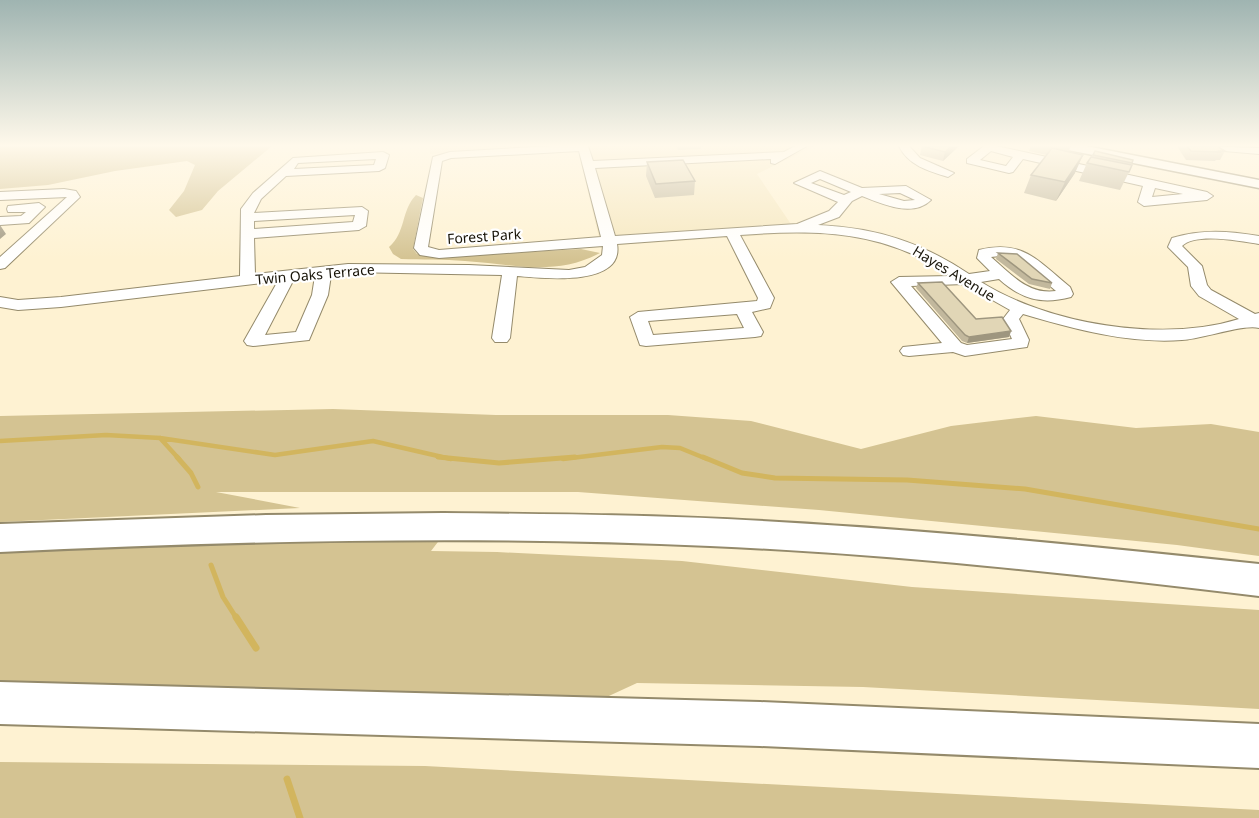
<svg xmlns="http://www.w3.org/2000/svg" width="1259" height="818" font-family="'Noto Sans',sans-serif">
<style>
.built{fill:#f6e8c0}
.green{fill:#d4c392}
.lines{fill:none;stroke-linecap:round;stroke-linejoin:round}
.stream-far2{stroke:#d2b55e;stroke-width:4.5}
.stream-far1{stroke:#d2b55e;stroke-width:5}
.stream{stroke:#d2b55e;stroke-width:7}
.minor-casing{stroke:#948a6b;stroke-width:2}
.major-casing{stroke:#948a6b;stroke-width:3}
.highway-casing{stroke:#948a6b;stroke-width:4}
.minor{fill:#fff;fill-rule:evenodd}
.major{fill:#fff;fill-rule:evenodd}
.highway{fill:#fff;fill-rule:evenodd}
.wall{fill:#c2b89d}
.shaded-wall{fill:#9e967f}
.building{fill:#e1d6b6;stroke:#9e967f;stroke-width:1.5}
.labels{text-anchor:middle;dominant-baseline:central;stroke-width:4.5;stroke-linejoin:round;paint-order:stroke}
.far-street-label{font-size:14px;fill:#171307;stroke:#fff}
</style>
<rect width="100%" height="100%" fill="#fef2d2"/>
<path class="built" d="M430,146h145l-145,8z
M577,146h238l-58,28 40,59 -196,13z"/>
<path class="green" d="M0,146h272l-54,45 -16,19 -26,7 -7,-7 15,-19 11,-26 -8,-4 -72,10 -67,14 -48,4z
M416,195l7,3 -10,51 4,5 20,3 144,-8 19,4c-45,24 -87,11 -135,8 -21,-2 -43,-1 -64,-2l-8,-5 -4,-7c17,-14 12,-37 27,-52z
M333,409l163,6h172l83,6 110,28 90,-23 85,-10 100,12 75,-4 48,8v124l-82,-11 -358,-35 -241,-18h-362l84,16 -300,14v-106z
M287,538h154l-10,13 66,1 185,9 230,26 347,23v99l-396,-22 -226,-4 -39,18 -598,-15v-134z
M0,762l425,4 834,44v8h-1259z"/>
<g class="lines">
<path class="stream-far2" d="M160,438l19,21
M0,441l106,-6 54,3 115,17 98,-14 78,18
M563,459l99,-12 18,1 27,11"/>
<path class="stream-far1" d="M177,457l14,16 7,14
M438,457l61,6 76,-6
M703,457l39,16 33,5 132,2 118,9 234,40
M211,565l12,32 14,22"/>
<path class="stream" d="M236,617l20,31
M287,779l13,39"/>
<g class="minor-casing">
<path id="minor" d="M552,146h36l5,15 191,-9 11,-6h12l-32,18 -4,-1v-4l-176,9 20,68 182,-12 32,-13 9,-9 -44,-19 26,-12 42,17 44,-2 25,14c-18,18 -49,4 -69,-4l-10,5 -13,16 -21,8c59,3 103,17 151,49l21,-3 -13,-13 2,-8c44,-11 59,11 91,37l3,7 -2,3c-30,8 -50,2 -72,-18l-18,3c67,42 181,61 258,37l-40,-23 -8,-10 -3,-19 -20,-20 4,-9c30,-9 57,-7 87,-2v8c-18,-3 -64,-12 -77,2l20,20 5,19 4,5 44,24 4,-1v15c-16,-4 -56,11 -77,12 -54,4 -108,-11 -159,-26l-4,5 10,21 -2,7 -62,9 -12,-4 -44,4 -6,-1 -3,-4 3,-4 39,-4 -51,-61 8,-5 52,-1c-66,-46 -134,-47 -211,-41l34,63 -4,10 -18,4 11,20 -2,4 -6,1 -109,9 -6,-1 -10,-28 8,-5 119,-11 1,-3 -31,-62 -110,8c8,44 -77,34 -100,32l-7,62 -3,4h-12l-3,-4 10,-63 -154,-3 -17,3 -3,20 -19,45 -56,6 -6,-1 -3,-4 34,-60 -217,26 -43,3 -18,-3v-10l18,3 43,-3 179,-21 1,-67 12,-16 40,-35 90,-6 6,3 -4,13 -6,3 -93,5 -25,23 -7,14 108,-6 6,4 -2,15 -7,4 -105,8 1,36 93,-10 121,1 100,5 16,-3 17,-12 1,-9 -164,12 -19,-3 -6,-7 19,-91 17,-5zM579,151l22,86 -162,13 -11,-3 14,-86 9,-3zM376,159l-2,6 -80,4 4,-6zM820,179l31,13 -7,3 -33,-12zM900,193l15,7 -11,1 -25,-7zM355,215l-2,7 -99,7v-8zM1009,255l7,2 40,34c-28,4 -45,-17 -65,-34zM315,276l-3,19 -16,37 -31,3 29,-56zM964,284l46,26 -7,9 9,20 -45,6 -6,-2 -50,-57zM737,314l7,14 -91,7 -5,-14z
M899,146h10l11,12 34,15 -6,4c-20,-6 -40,-12 -49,-31z
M984,146h12l211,46 6,4 -6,4 -63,6 -6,-4 5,-16 -120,-27 -10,13 -4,1 -42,-10v-4zM991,151l22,6 -7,9 -26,-6zM1155,188l28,6 -31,3z
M1196,146l63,2v6l-58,-5z
M64,189l12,2 4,6 -75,71 -5,1v-12l67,-60 -67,3v-8z
M39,203l6,4 -16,16 -29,2v-8l21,-1 5,-4h-18l-1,-3 1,-3z"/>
</g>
<g class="major-casing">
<path id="major" d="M1061,146h25l173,34v8l-191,-38z"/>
</g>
<g class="highway-casing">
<path id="highway" d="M443,513c112,1 225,2 336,9 161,9 320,25 480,42v32c-183,-22 -365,-42 -549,-50 -237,-11 -474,-5 -710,6v-28l266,-9z
M0,682l760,20 499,22v44l-499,-22 -760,-22z"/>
</g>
<use href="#minor" class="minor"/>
<use href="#major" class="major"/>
<use href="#highway" class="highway"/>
</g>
<path class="wall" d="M676,146h25v3l-23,1z
M922,146h37l-16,15 -23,-6z
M1031,146h40l-3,6 7,21 -19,28 -32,-8 7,-18 16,-20 -18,-4z
M1177,146h40l8,5 -5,9h-4l-1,1 -29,-1z
M1095,151l38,9 -4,12 -9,18 -41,-9 8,-18z
M647,162l48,19 -1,14 -39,3 -9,-22z
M998,253l54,30 -2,6 -21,-5 -33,-25z
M918,283l58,36 35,12 -2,6 -42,6 -5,-2 -46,-53z"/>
<path class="shaded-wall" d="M952,146h7l-16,15 2,-9z
M1083,155l-8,18 -19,28 9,-19z
M0,225l6,9 -6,5z
M1011,331l-2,6 -42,6 2,-6z"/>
<path class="building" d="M922,146h30l-7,6z
M1187,146h30l8,5h-6l1,1 -29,-1z
M1052,148l31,7 -18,27 -34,-7z
M1095,151l38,9 -1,3 -39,-8z
M1091,157l41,8 -3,7 -42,-9z
M683,160l12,21 -39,3 -9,-22z
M998,253l19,1 35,29 -20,-4z
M942,282l34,37 26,-2 9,14 -42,6 -4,-2 -47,-52z"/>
<linearGradient id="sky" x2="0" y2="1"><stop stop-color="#9fb4b1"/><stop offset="0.56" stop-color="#fff9eb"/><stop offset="1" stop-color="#fff9eb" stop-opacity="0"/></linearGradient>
<rect width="1259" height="260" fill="url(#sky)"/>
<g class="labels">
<g class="far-street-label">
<text transform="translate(484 236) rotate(-4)">Forest Park</text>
<text transform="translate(954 273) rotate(31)">Hayes Avenue</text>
<text transform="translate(315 274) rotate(-5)">Twin Oaks Terrace</text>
</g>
</g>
</svg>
